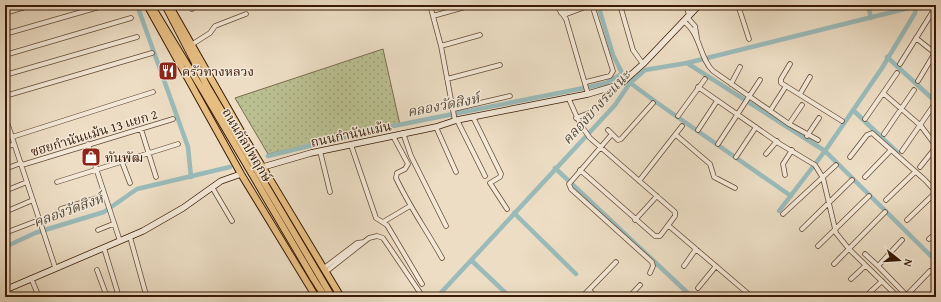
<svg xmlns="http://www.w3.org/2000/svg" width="941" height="302" font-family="'Gentium Book Plus','Noto Serif Thai',serif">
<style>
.grass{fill:url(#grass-dots);stroke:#7a6d4c}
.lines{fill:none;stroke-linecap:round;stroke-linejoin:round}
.canal{stroke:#9abbba;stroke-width:4.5}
.street-casing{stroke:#664b35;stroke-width:5.5}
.secondary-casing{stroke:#391a05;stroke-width:7}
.primary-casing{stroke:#391a05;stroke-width:8}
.street{stroke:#f3e9d9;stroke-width:4}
.secondary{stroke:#f3e9d9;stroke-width:5.5}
.primary{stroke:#e6be82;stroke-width:6}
.primary-bridge-casing{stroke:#391a05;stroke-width:8;stroke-linecap:butt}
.primary-bridge{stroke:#e6be82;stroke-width:6}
.labels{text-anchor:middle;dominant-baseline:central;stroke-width:3;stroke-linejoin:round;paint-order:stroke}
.poi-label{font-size:13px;fill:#391a05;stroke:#f3e9d9;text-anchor:start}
.street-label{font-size:13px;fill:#391a05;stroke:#f3e9d9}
.water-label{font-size:14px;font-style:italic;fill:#564a3b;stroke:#f3e9d9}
</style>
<defs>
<pattern id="grass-dots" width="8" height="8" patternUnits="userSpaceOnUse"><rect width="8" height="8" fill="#bac092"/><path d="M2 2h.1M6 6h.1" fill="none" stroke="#a1a47c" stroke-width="1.8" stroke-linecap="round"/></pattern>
</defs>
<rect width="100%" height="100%" fill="#ecddc4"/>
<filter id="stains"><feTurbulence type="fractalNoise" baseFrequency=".005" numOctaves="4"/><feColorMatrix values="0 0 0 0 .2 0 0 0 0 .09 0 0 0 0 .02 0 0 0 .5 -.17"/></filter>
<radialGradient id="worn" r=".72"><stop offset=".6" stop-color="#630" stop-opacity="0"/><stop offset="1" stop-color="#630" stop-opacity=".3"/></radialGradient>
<path class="grass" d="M383,49l17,76 -132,29 -33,-56z"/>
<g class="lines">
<path class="canal" d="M137,5l51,142 3,30
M598,5l15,50 10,20
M868,5l3,13
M887,57l49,45
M687,63l138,88 111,110
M629,82l27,20 135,94
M853,110l45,43
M268,156l110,-27 211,-42 17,-4 16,-9
M555,168l137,129
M779,211l46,-60 57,-83 33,-55 1,-7
M514,213l62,61
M5,247l30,-14 69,-21 33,-23 93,-22
M471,260l39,37
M437,297l178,-192 15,-22 15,-13 42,-7 234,-58"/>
<g class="street-casing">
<path id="street" d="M190,5l2,4
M430,5l11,41 14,75
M556,5l10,14 22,75
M620,5l13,45 10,14
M686,5l3,10
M738,5l11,34
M5,13l27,-8
M561,13l14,-6
M564,15l24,-9 5,2 20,63 -3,5 -24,6
M433,16l39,-11
M687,17l8,9 2,12
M683,21c18,12 16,37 30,50l76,53 29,16
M5,34l101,-29
M916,38l20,16
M191,45l19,-12 5,-7 31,-12
M441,46l39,-11
M5,55l126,-37
M790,64l-9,15v4l61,38
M900,64l35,-56
M5,75l132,-38
M447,79l53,-14
M918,81l18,-30
M731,84l9,-17
M698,87l82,57 35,21 8,13 13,55 13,16 49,48
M883,93l38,33 15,20
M800,94l10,-17
M5,96l147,-43
M568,97l12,27 10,14 85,74v4l-15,20h-5l-75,-66
M454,109l56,-13
M770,111l16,-25
M5,116l50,151
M678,116l27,-37
M473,117l28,57 -1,3 -10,6 17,26
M576,118l13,-5
M865,119l32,-46
M457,120l28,56
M789,124l13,-19
M436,127l20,45
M141,129l15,48
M608,130l10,10 3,-1 32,-36
M698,130l19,-29
M403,133l8,23 35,70
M612,134l-43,50 2,5 81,73 1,4 -3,7
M884,134l30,-44
M676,135l34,29 4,13 21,11
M393,136l15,28 -3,5 -8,4 -1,5c13,28 31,53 46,80
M807,136l12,-18
M12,137l141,-45
M88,144l32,97
M718,144l42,-64
M351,145l25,73 11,7 35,59
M5,148l9,-4
M320,151l10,41
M902,151l34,-49
M766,154l11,-13
M736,157l20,-30
M850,157l17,-22 5,-2 53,47 11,12
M122,162l8,21
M22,165l151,-46
M920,167l16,-20
M5,169l16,-6
M785,175l-2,-11 9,-14
M865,177l26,-27
M639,181l43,-55
M57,182l121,-38
M212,187l20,34
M5,191l22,-9
M886,200l29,-28
M61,209l43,-13
M5,212l28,-12
M783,214l53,-49
M635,220l22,-24
M907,220l29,-28
M383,222l27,-16
M669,226l83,71
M802,229l50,-49
M98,230l15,-6
M5,233l34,-13
M130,237l15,54
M929,239l7,-6
M902,240l-24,26 30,31
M818,246l51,-50
M104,248l15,49
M865,254l13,12
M834,264l51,-52
M684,266l12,-17
M324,268l33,-25 7,-1
M97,270l10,27
M327,271l42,-33 8,-2 6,2 40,59
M31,278l8,19
M851,279l14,-13
M698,288l18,-22
M589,290l7,7
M867,295l15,-14
M907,295l23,-24
M582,297l34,-35
M629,297l11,-12
M675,297l2,-2"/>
</g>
<g class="secondary-casing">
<path id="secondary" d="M263,167l48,-14 125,-26 21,-7 131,-26 27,-8 8,-4 20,-18 56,-59
M5,290l138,-59 40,-23 38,-27 20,-7"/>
</g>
<g class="primary-casing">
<path id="primary" d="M147,5l94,169 75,123
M165,5l42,81
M169,5l73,128 99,164
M154,10l48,79
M319,275l13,22
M313,278l12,19"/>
</g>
<use href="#street" class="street"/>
<use href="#secondary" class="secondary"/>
<use href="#primary" class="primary"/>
<g class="primary-bridge-casing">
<path id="primary-bridge" d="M207,86l112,189
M202,89l111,189"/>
</g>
<use href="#primary-bridge" class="primary-bridge"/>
</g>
<defs>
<g id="restaurant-square" transform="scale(1)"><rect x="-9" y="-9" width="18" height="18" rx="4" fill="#8f2418" stroke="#f3e9d9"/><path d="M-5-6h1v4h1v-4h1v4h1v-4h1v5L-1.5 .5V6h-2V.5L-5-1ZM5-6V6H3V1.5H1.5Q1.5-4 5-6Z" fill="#fff"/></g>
<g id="shop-square" transform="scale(1)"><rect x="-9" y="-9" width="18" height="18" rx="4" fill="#8f2418" stroke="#f3e9d9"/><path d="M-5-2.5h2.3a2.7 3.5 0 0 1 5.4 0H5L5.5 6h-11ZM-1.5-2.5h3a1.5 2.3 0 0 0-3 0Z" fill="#fff"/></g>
</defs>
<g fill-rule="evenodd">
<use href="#restaurant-square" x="168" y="71"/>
<use href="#shop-square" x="91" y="157"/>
</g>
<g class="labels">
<g class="poi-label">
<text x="182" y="71">ครัวทางหลวง</text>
<text x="105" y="157">ทันพัฒ</text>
</g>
<g class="street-label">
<text transform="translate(94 133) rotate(-17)">ซฮยกำนันแม้น 13 แยก 2</text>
<text transform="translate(351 134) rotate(-12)">ถนนกำนันแม้น</text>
<text transform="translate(247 145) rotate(59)">ถนนกัลปพฤกษ์</text>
</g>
<g class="water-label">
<text transform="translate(443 105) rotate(-11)">คลองวัดสิงห์</text>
<text transform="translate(596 107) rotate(-48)">คลองบางระแนะ</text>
<text transform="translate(68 210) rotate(-20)">คลองวัดสิงห์</text>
</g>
</g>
<rect width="941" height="302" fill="none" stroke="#ecddc4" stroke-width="20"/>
<rect x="6" y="6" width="929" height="290" fill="none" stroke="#391a05" stroke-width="2"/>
<rect x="10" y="10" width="921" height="282" fill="none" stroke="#391a05"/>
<g transform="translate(899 260) rotate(107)" stroke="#f3e9d9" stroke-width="3" paint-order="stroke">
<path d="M0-3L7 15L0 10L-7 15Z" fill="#391a05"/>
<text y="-6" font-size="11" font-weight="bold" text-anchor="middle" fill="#391a05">N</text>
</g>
<rect width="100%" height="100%" filter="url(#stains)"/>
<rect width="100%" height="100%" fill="url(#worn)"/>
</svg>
